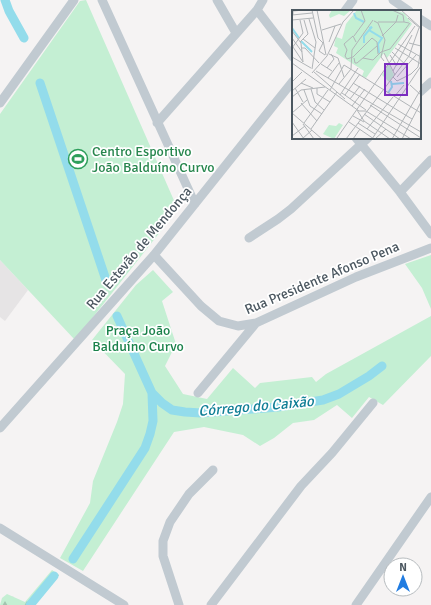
<svg xmlns="http://www.w3.org/2000/svg" width="431" height="605" font-family="Signika,sans-serif">
<style>
.education{fill:#e6e4e5}
.forest{fill:url(#forest-firs)}
.green{fill:#c4efd3}
.lines{fill:none;stroke-linecap:round;stroke-linejoin:round}
.canal{stroke:#93dceb;stroke-width:9}
.minor{stroke:#c1cad1;stroke-width:9}
.labels{text-anchor:middle;dominant-baseline:central;stroke-width:3.5;stroke-linejoin:round;paint-order:stroke}
.leisure-label{font-size:14px;fill:#27864d;stroke:#fff;text-anchor:start}
.street-label{font-size:14px;fill:#4b5760;stroke:#fff}
.park-label{font-size:14px;fill:#1b824b;stroke:#fff}
.water-label{font-size:15px;font-style:italic;fill:#117f96;stroke:#fff}
.inset-river{fill:none;stroke:#93dceb;stroke-width:2}
.inset-road{fill:none;stroke:#b1b5b8;stroke-width:1}
.view{fill:#7b2cbf;fill-opacity:0.15;stroke:#7b2cbf;stroke-width:2}
.inset-edge{fill:none;stroke:#4b5760;stroke-width:2}
</style>
<defs>
<pattern id="forest-firs" width="22" height="20" patternUnits="userSpaceOnUse"><rect width="22" height="20" fill="#c4efd3"/><path d="M5 1l3.5 6h-7zM16 11l3.5 6h-7z" fill="#a1c4af"/></pattern>
</defs>
<rect width="100%" height="100%" fill="#f5f3f3"/>
<path class="education" d="M0,260l28,30 -23,31 -5,-4z"/>
<path class="forest" d="M52,570l7,5 -25,30h-34l2,-7 5,-4 18,8z"/>
<path class="green" d="M86,0l90,205 -1,8 -100,127 -75,-80v-146l80,-113z
M431,255v54l-9,-21 -17,-24z
M153,270l20,22 -11,9 14,43 -11,22 18,28 24,5 26,-31 22,20 5,-5 52,-6 4,5 10,-8 105,-58v40l-48,49 -14,-8 -17,21 -15,-13 -23,15 -21,3 -19,15 -14,8 -17,-11 -39,-8 -30,5 -91,139 -23,-13 30,-55 3,-22 24,-59 6,-18 2,-30 -33,-34 44,-55z"/>
<g class="lines">
<path class="canal" d="M5,0l4,11 15,27
M40,83l67,200
M152,393l10,10 10,7 13,2 16,1 77,-6 45,-7 16,-6 30,-18 13,-10
M73,559l72,-111 5,-14 3,-13 -1,-28 -35,-77
M30,605l24,-29"/>
<path class="minor" d="M102,0l93,204
M217,0l19,33
M393,0l16,11
M257,10l36,47
M345,11l8,-11
M420,19l11,7
M420,92l11,-10
M0,103l74,-103
M157,123l100,-113 6,-10
M356,138l44,54 31,42
M400,192l31,-32
M249,238l29,-19 13,-10 77,-71
M154,255l47,51 18,15 19,5 18,-3 100,-46 75,-29
M198,393l58,-70
M0,428l154,-173 139,-174
M0,528l124,77
M179,605l-16,-49v-15l7,-19 19,-28 24,-24
M211,605l90,-119 31,-33 41,-50
M356,605l75,-108"/>
</g>
<defs>
<g id="stadium-ring" transform="scale(1)"><circle r="9.5" fill="#fff" stroke="#2e9e5b" stroke-width="1.5"/><path d="M0-5a6.5 5 0 1 0 0 10a6.5 5 0 1 0 0-10ZM-3.5-1.8h7v3.6h-7Z" fill="#2e9e5b"/></g>
</defs>
<g fill-rule="evenodd">
<use href="#stadium-ring" x="78" y="159"/>
</g>
<g class="labels">
<g class="leisure-label">
<text x="92" y="151">Centro Esportivo<tspan x="92" dy="16">João Balduíno Curvo</tspan></text>
</g>
<g class="street-label">
<text transform="translate(139 248) rotate(-50)">Rua Estevão de Mendonça</text>
<text transform="translate(322 278) rotate(-23)">Rua Presidente Afonso Pena</text>
</g>
<g class="park-label">
<text x="138" y="330">Praça João<tspan x="138" dy="16">Balduíno Curvo</tspan></text>
</g>
<g class="water-label">
<text transform="translate(256 406) rotate(-5)">Córrego do Caixão</text>
</g>
</g>
<g transform="translate(292 10)">
<rect width="129" height="129" fill="#f5f3f3"/>
<path d="M47,113l4,2 -9,14 -11,-5 6,-9 7,1z" fill="#c4efd3"/>
<path d="M40,0h19l-7,6 -5,-2 -9,4 -1,-3zM65,0h37l10,3 8,11 -25,34 -3,-5 -18,25 -4,-2 2,-5 -28,-18 2,-5 -4,-2 2,-9 6,2 4,-15z" fill="#c4efd3"/>
<path d="M97,54l5,11 -5,7 -7,-7z" fill="#c4efd3"/>
<path class="inset-river" d="M62,3l2,5 8,4M0,18l7,10M77,18l3,-1 -3,3 13,8 -4,6 1,9M9,31l11,11M72,33v-7l5,-6M100,74l12,-1M96,83l4,-6 -1,-6"/>
<path class="inset-road" d="M20,0l6,28 5,5M25,0l9,45M100,0l11,5 1,7 5,1M109,0l20,18M0,5l20,-2M1,5v-4l11,-1M116,8l13,11M17,9l7,23 -4,27M0,10l21,-2M82,11l4,2 7,17 -4,17 3,4M86,12h26M30,20l19,-6M0,21l9,12 2,19M62,26l11,-15 -4,-11M90,26l14,-14 2,-7M0,28l10,14M11,29l12,9M8,32l8,-8 -4,-14M37,32l6,-16M64,32l-3,-6 -9,8 3,6 -2,6 2,3 6,-2 19,-19 5,4 1,12M31,33l-4,8 6,4M117,33l12,3M106,34l23,13M1,37l10,15M0,38l11,-15 -3,-13M10,38h3l14,15M103,38l26,16M100,42l16,15M92,43l11,22M37,44l9,4 6,19M98,45l7,11M0,47l19,11M62,48l1,5h2l20,-17M71,48l10,2 8,-8 9,-3 20,-26M0,53l18,13M29,54l11,7M35,58l7,-9 -3,-5M24,61l105,61M101,61l19,-36M22,62l31,27M20,63l15,-17 16,-34 11,-12M18,66l49,35h7l45,28M101,67l4,4 14,-7 7,-7 3,-18M105,67l19,-22M36,68l11,-15M0,72l10,-10M9,73l12,5M61,73l59,36M47,74l12,-15 1,-19 21,-30M118,75l11,10M3,78l8,14M25,78v6l13,8M19,79l4,13 9,8M12,80l6,16 12,8M38,80l14,-25 77,48M0,81l14,-12M50,83l24,17M48,85l18,-27M53,85l15,-21M0,87l9,-7 24,-3M102,87l10,-12M58,89l10,-13M15,90l-15,13 30,26M9,93l16,18M78,95l51,33M60,96l13,-17M65,100l7,11 26,18M72,104l36,25M61,106l11,6M0,112l12,17M57,112l25,17M12,113l24,-33M66,113l17,11M11,114l11,15M19,119l26,-37M75,119l26,-32M0,126l13,-10M45,128l78,-112M10,129l10,-9M54,129l63,-83 10,-28M61,129l7,-10M80,129l49,-73M83,129l11,-10M100,129l29,-50M110,129l19,-37"/>
<path class="view" d="M93,54h22v31h-22z"/>
<rect width="129" height="129" class="inset-edge"/>
</g>
<g transform="translate(403 577)"><circle r="19" fill="#ffffff" stroke="#b7bcbf"/>
<path d="M0-3L7 15L0 10L-7 15Z" fill="#217ce1"/>
<text y="-6" font-size="11" font-weight="bold" text-anchor="middle" fill="#4b5760">N</text>
</g>
</svg>
